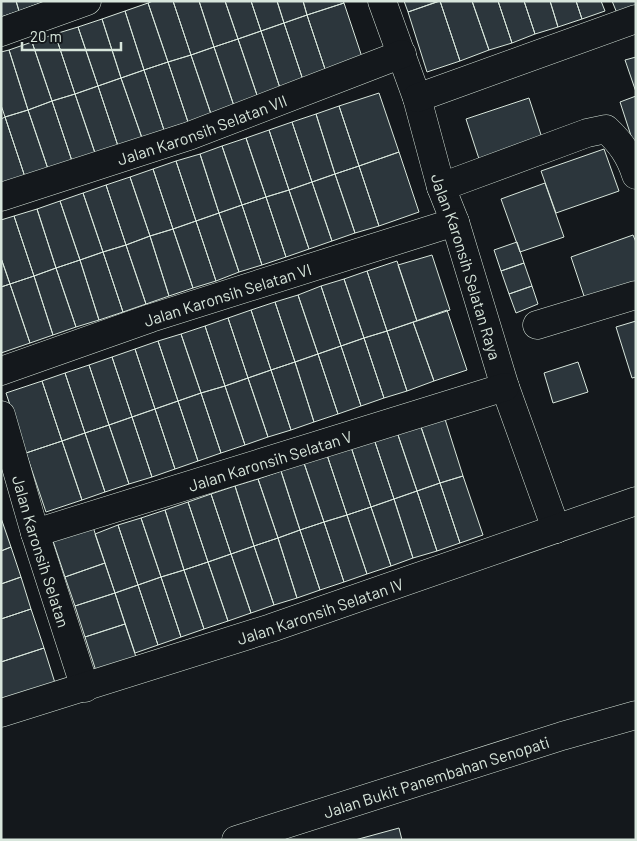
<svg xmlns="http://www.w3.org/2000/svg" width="637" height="841" font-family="Barlow,sans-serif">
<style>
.building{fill:#2c363c;stroke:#d8e6dc}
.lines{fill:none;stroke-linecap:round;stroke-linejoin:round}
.minor-casing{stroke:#d8e6dc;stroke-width:29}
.minor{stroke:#14181c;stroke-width:28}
.labels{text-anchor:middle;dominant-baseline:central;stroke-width:4;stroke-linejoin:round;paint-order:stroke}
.street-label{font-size:16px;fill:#d8e6dc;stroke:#14181c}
</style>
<rect width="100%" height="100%" fill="#14181c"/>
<path class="building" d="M1,1h15l3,10 -18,6z
M16,1h26l1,1 -24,9z
M153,1h20l18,54 -23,7 -20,-59z
M173,1h26l15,46 -23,8z
M199,1h26l13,38 -24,8z
M225,1h26l10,30 -23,8z
M251,1h26l7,22 -23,8z
M277,1h26l4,14 -23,8z
M303,1h40l1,2 -37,12z
M404,1h35l-31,11z
M440,1l20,60 -33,11 -19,-60z
M440,1h32l17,49 -29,11z
M472,1h26l14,42 -23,7z
M498,1h26l11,33 -23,9z
M524,1h26l8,26 -23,7z
M550,1h26l6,18 -24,8z
M576,1h25l4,10 -23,8z
M612,1h24v10l-17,7z
M148,3l20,59 -24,8 -19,-59z
M344,3l20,60 -37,12 -20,-60z
M125,11l19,59 -23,8 -19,-59z
M307,15l20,60 -23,8 -20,-60z
M102,19l19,59 -23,8 -20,-59z
M284,23l20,60 -23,8 -20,-60z
M78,27l20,59 -23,8 -20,-60z
M261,31l20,60 -23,7 -20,-59z
M55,34l20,60 -23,7 -20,-59z
M238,39l20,59 -24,8 -20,-59z
M32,42l20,59 -24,9 -19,-60z
M214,47l20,59 -23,8 -20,-59z
M9,50l19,60 -23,7 -4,-12v-53z
M191,55l20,59 -23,8 -20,-60z
M636,57v35l-11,-32z
M168,62l20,60 -24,8 -20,-60z
M144,70l20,60 -22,8 -21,-60z
M121,78l21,60 -24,8 -20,-60z
M98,86l20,60 -23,7 -20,-59z
M379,93l20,59 -40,14 -20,-60z
M75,94l20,59 -23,8 -20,-60z
M636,96v48l-2,1 -14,-43z
M529,98l14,43 -63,21 -14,-43z
M52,101l20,60 -24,8 -20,-59z
M339,106l20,60 -24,8 -19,-60z
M28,110l20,59 -23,8 -20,-60z
M316,114l19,60 -23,8 -20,-60z
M5,117l20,60 -24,7v-65z
M292,122l20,60 -23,8 -20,-60z
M269,130l20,60 -23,7 -20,-59z
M246,138l20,59 -24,8 -20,-59z
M222,146l20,59 -23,8 -19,-59z
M604,149l15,42 -63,22 -15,-42z
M399,152l20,60 -40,14 -20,-60z
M200,154l19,59 -23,8 -20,-60z
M176,161l20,60 -23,8 -20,-60z
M359,166l20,60 -24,7 -20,-59z
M153,169l20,60 -23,7 -20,-59z
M335,174l20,59 -23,8 -20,-59z
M130,177l20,59 -24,9 -20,-60z
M312,182l20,59 -23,8 -20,-59z
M545,183l19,54 -44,15 -19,-53z
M106,185l20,60 -23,7 -20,-59z
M289,190l20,59 -23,8 -20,-60z
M83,193l20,59 -23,8 -20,-59z
M266,197l20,60 -24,8 -20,-60z
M60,201l20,59 -24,8 -19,-59z
M242,205l20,60 -23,7 -20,-59z
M37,209l19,59 -22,8 -20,-60z
M219,213l20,59 -23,9 -20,-60z
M14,216l20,60 -24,8 -9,-26v-38z
M196,221l20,60 -23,7 -20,-59z
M173,229l20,59 -24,8 -19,-60z
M633,235l3,7v39l-51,18 -14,-42z
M150,236l19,60 -23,8 -20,-59z
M517,242l7,21 -23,8 -7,-21z
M126,245l20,59 -23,8 -20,-60z
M103,252l20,60 -24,8 -19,-60z
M432,255l18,55 -33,11 -19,-56z
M1,258l9,26 -9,3z
M80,260l19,60 -23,7 -20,-59z
M397,261l20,60 -30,10 -20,-60z
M524,263l8,23 -23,8 -8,-23z
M56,268l20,59 -23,8 -19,-59z
M367,271l20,60 -23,7 -20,-59z
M34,276l19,59 -23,8 -20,-59z
M344,279l20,59 -23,8 -20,-60z
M10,284l20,59 -29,10v-66z
M321,286l20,60 -23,8 -20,-59z
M532,286l6,18 -22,9 -7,-19z
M298,295l20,59 -23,8 -20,-60z
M275,302l20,60 -24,8 -20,-60z
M251,310l20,60 -23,8 -20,-60z
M447,310l20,60 -33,11 -21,-59z
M228,318l20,60 -23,8 -20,-60z
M636,321v56l-4,1 -16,-51z
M413,322l21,59 -27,10 -20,-60z
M205,326l20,60 -24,7 -20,-59z
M387,331l20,60 -23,7 -20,-60z
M181,334l20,59 -23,8 -20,-60z
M364,338l20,60 -23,8 -20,-60z
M158,341l20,60 -23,8 -20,-60z
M341,346l20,60 -23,8 -20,-60z
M135,349l20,60 -23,8 -20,-60z
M318,354l20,60 -24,8 -19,-60z
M112,357l20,60 -23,8 -20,-60z
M295,362l19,60 -23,8 -20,-60z
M578,362l10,30 -35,11 -9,-30z
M89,365l20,60 -24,8 -20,-60z
M271,370l20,60 -23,7 -20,-59z
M65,373l20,60 -23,8 -20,-60z
M248,378l20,59 -23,8 -20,-59z
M42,381l20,60 -36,12 -20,-60z
M225,386l20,59 -24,8 -20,-60z
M201,393l20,60 -23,8 -20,-60z
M178,401l20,60 -23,8 -20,-60z
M155,409l20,60 -23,8 -20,-60z
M444,416l19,60 -23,7 -20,-59z
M132,417l20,60 -23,7 -20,-59z
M420,424l20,59 -23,8 -20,-59z
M109,425l20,59 -24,8 -20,-59z
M397,432l20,59 -23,8 -20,-60z
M85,433l20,59 -23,8 -20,-59z
M374,439l20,60 -23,8 -20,-60z
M62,441l20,59 -36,12 -20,-59z
M351,447l20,60 -24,8 -20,-60z
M327,455l20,60 -23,7 -20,-59z
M304,463l20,59 -24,8 -19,-59z
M281,471l19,59 -22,8 -20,-59z
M463,476l20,59 -23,8 -20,-60z
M258,479l20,59 -24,8 -19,-60z
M440,483l20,60 -23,8 -20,-60z
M235,486l19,60 -23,8 -20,-60z
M417,491l20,60 -24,7 -19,-59z
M211,494l20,60 -23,8 -20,-60z
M394,499l19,59 -22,8 -20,-59z
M188,502l20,60 -24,8 -19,-60z
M371,507l20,59 -24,8 -20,-59z
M165,510l19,60 -23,7 -20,-59z
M347,515l20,59 -23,8 -20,-60z
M1,518l10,29 -10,4z
M141,518l20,59 -23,8 -20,-60z
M324,522l20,60 -24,8 -20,-60z
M118,525l20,60 -23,8 -20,-59z
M93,527l12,36 -40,14 -12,-36z
M300,530l20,60 -23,8 -19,-60z
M278,538l19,60 -23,7 -20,-59z
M254,546l20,59 -23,8 -20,-59z
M11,547l10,30 -20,7v-33z
M231,554l20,59 -23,8 -20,-59z
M208,562l20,59 -24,8 -20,-59z
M105,563l10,30 -40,13 -10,-29z
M184,570l20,59 -23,8 -20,-60z
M21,577l10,32 -30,10v-35z
M161,577l20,60 -23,8 -20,-60z
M138,585l20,60 -23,8 -20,-60z
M115,593l10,31 -40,13 -10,-31z
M31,609l13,39 -43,14v-43z
M125,624l11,33 -40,14 -11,-34z
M44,648l11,35 -54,18v-39z
M399,828l3,12h-47z"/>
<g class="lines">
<g class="minor-casing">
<g id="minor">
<path id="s1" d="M382,1l35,97 24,89 14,35 50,165 51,142"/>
<path d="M1,32l86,-31"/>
<path d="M417,98l219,-79"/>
<path d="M441,187l146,-54 19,-4c15,14 24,27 30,46"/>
<path id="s2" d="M1,197l188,-61 213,-82"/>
<path d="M537,325l99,-30"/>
<path id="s3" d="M1,371l150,-53 304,-96"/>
<path id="s4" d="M1,415l34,118 50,155"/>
<path id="s5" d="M35,533l470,-146"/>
<path id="s6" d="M1,713l270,-85 365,-127"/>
<path id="s7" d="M236,840l326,-104 74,-21"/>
</g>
</g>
<use href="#minor" class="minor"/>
</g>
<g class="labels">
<g class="street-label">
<text stroke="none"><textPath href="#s2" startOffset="212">Jalan Karonsih Selatan VII</textPath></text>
<text stroke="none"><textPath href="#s1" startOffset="279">Jalan Karonsih Selatan Raya</textPath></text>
<text stroke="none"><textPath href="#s3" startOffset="239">Jalan Karonsih Selatan VI</textPath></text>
<text stroke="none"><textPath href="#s5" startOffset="246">Jalan Karonsih Selatan V</textPath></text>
<text stroke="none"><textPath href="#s4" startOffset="142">Jalan Karonsih Selatan</textPath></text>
<text stroke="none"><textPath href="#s6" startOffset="335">Jalan Karonsih Selatan IV</textPath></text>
<text stroke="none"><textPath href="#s7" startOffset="210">Jalan Bukit Panembahan Senopati</textPath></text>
</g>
</g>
<rect width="637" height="841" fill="none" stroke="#d8e6dc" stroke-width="5"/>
<path d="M22 42v8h99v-8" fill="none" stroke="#d8e6dc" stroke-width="2.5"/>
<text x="30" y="42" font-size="15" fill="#d8e6dc" stroke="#14181c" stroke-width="4" paint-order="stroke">20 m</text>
</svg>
